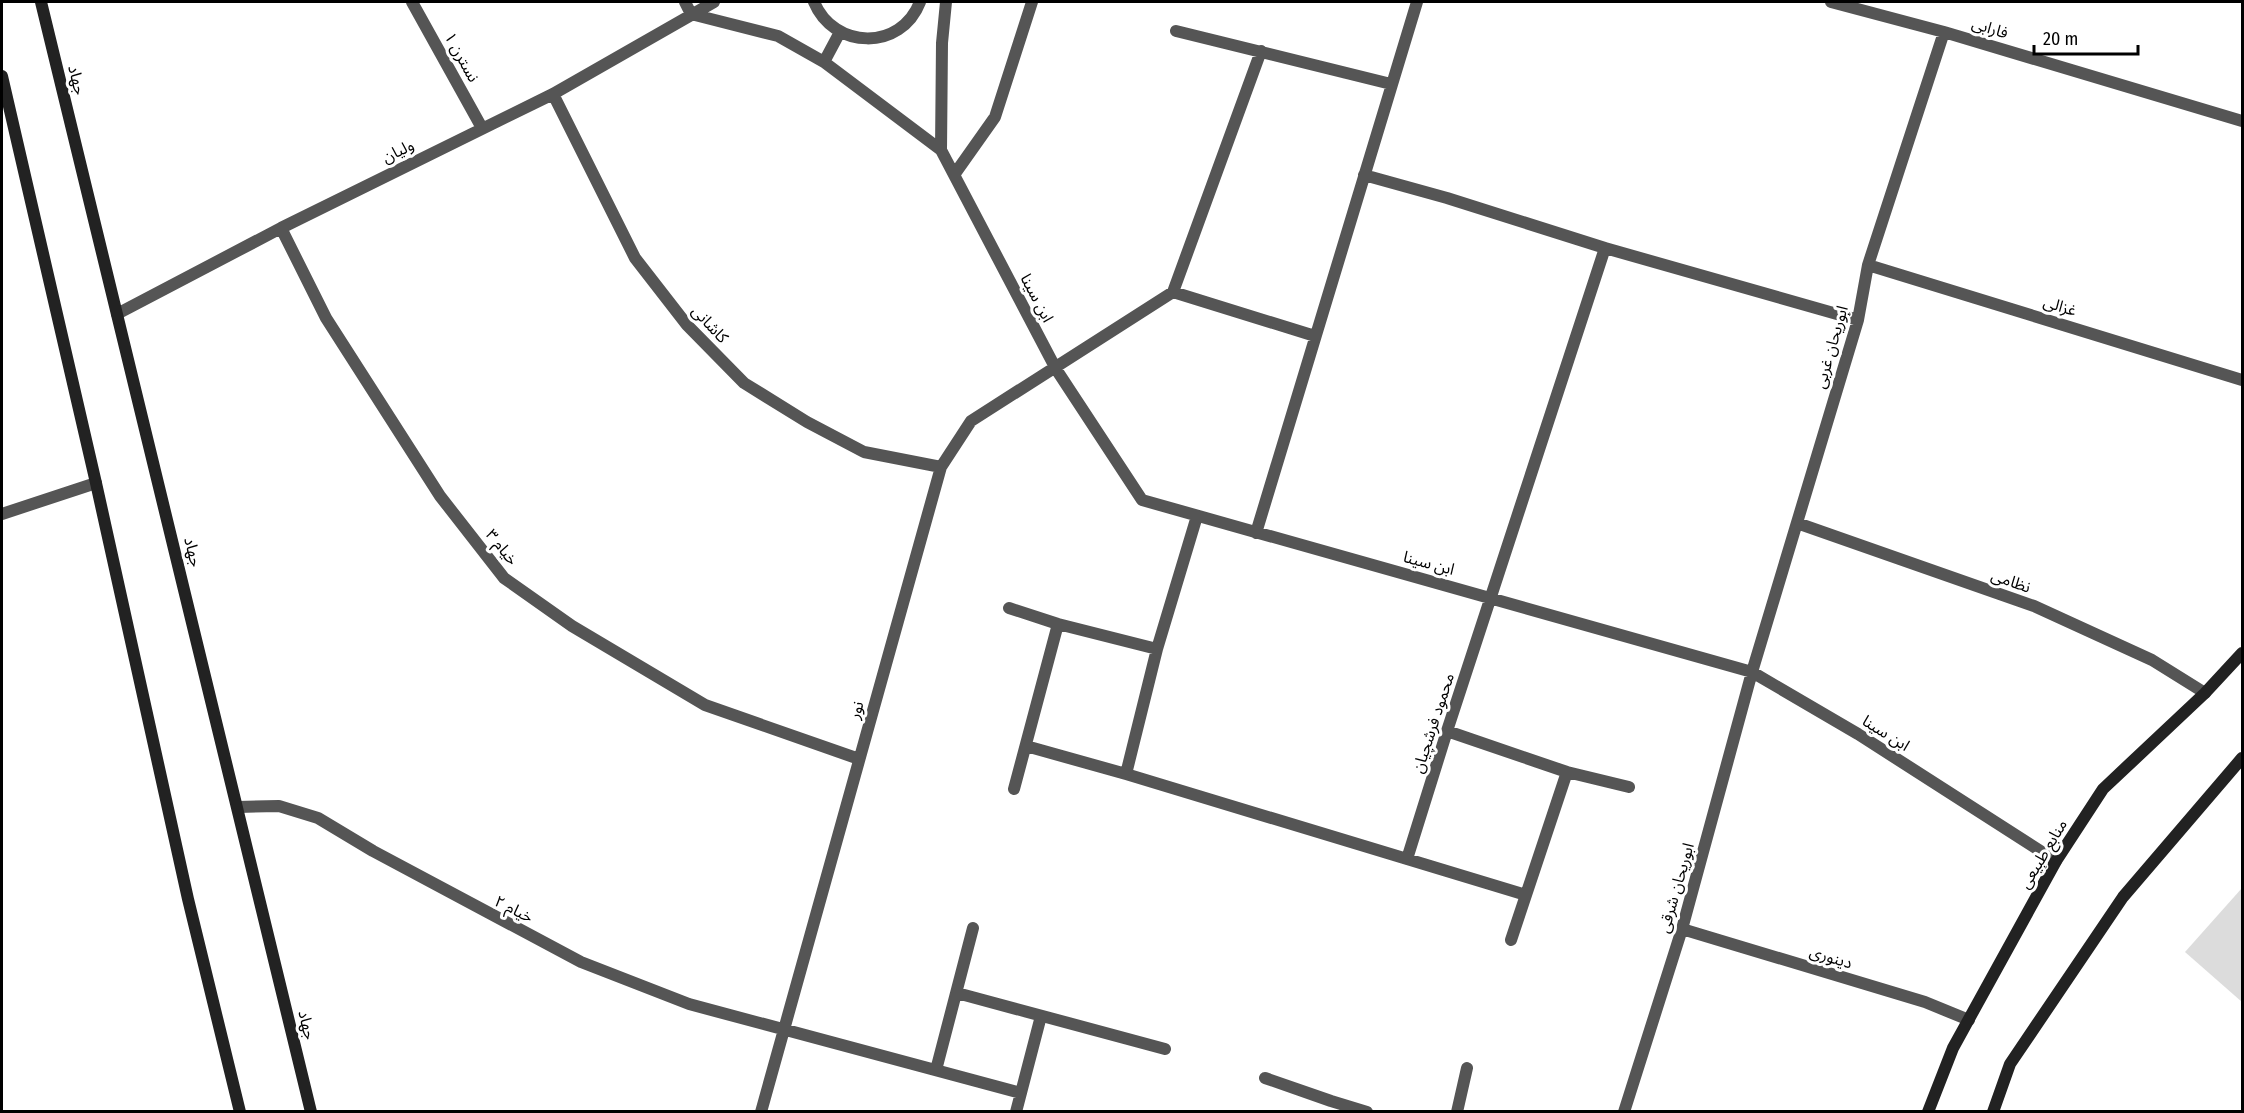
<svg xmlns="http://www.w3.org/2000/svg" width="2244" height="1113" font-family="'Fira Sans Condensed','Noto Sans Arabic',sans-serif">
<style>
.green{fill:#dcdcdc}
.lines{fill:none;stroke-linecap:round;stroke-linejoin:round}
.street{stroke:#555;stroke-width:12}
.secondary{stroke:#222;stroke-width:12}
.labels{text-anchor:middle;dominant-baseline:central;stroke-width:6;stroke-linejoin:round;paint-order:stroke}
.street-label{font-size:16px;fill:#000;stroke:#fff}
</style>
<rect width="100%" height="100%" fill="#fff"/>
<path class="green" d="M2242,888v114l-57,-50z"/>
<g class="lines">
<path class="street" d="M412,2l70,126
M685,2l6,12
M814,2c20,48 87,49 106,0
M1831,2l113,30 298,89
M691,14l87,22 46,26 117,88 115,219 86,131 610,172 106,62 198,127
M1176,31l215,53
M824,62l16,-30
M553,94l82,164 52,67 57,58 63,39 57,30 77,15
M941,150l1,-107 4,-41
M954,175l41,-58 37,-115
M1364,175l83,23 158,50 253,72
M281,228l45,90 114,178 64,82 68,48 133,79 154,54
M1868,265l374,115
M1173,292l88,-241
M117,314l164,-86 272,-134 161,-92
M2,514l94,-31
M1797,523l237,83 118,54 53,33
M1256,533l161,-531
M1009,608l49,16 99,25
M1447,731l120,41 62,15
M1026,746l100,28 400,121
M1126,774l31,-125 40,-133
M1014,789l44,-165
M238,807l41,-1 39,12 55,33 208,111 108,42 332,89
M1407,859l40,-128 158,-483
M1682,929l243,73 44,18
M1511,940l56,-168
M957,993l208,56
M936,1070l37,-142
M1265,1078l66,23 36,11
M761,1112l180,-645 30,-46 202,-129 142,44
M1016,1112l25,-96
M1457,1112l10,-44
M1624,1112l58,-183 70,-257 106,-352 10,-55 76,-233"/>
<path class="secondary" d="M41,2l270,1110
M2,76l94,407 92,416 52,213
M1928,1112l25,-64 103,-187 47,-72 102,-96 37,-40
M1993,1112l17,-48 113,-167 119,-139"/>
</g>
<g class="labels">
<g class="street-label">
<text transform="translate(1990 28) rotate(17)">فارابی</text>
<text transform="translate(462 57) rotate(61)">نسترن ۱</text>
<text transform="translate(77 80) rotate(76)">جهاد</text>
<text transform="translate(398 151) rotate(-26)">ولیان</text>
<text transform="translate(1037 298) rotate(62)">ابن سینا</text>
<text transform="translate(2060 306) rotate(17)">غزالی</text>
<text transform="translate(710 324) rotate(47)">کاشانی</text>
<text transform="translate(1831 347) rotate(-74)">ابوریحان غربی</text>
<text transform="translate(502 547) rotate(51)">خیام ۳</text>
<text transform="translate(193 552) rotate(76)">جهاد</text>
<text transform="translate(1429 563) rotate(15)">ابن سینا</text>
<text transform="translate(2011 581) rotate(19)">نظامی</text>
<text transform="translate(856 710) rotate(-74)">نور</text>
<text transform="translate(1433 723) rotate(-72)">محمود فرشچیان</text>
<text transform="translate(1886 733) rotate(32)">ابن سینا</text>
<text transform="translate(2043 854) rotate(-59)">منابع طبیعی</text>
<text transform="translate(1676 888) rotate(-74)">ابوریحان شرقی</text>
<text transform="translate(514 909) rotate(27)">خیام ۲</text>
<text transform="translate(1831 957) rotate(17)">دینوری</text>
<text transform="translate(307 1025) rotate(77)">جهاد</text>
</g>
</g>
<rect width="2244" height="1113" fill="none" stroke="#000000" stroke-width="6"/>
<path d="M2034 45v9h104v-9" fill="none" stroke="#000000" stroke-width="3"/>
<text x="2043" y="45" font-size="18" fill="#000000" stroke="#ffffff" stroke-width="4.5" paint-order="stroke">20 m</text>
</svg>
